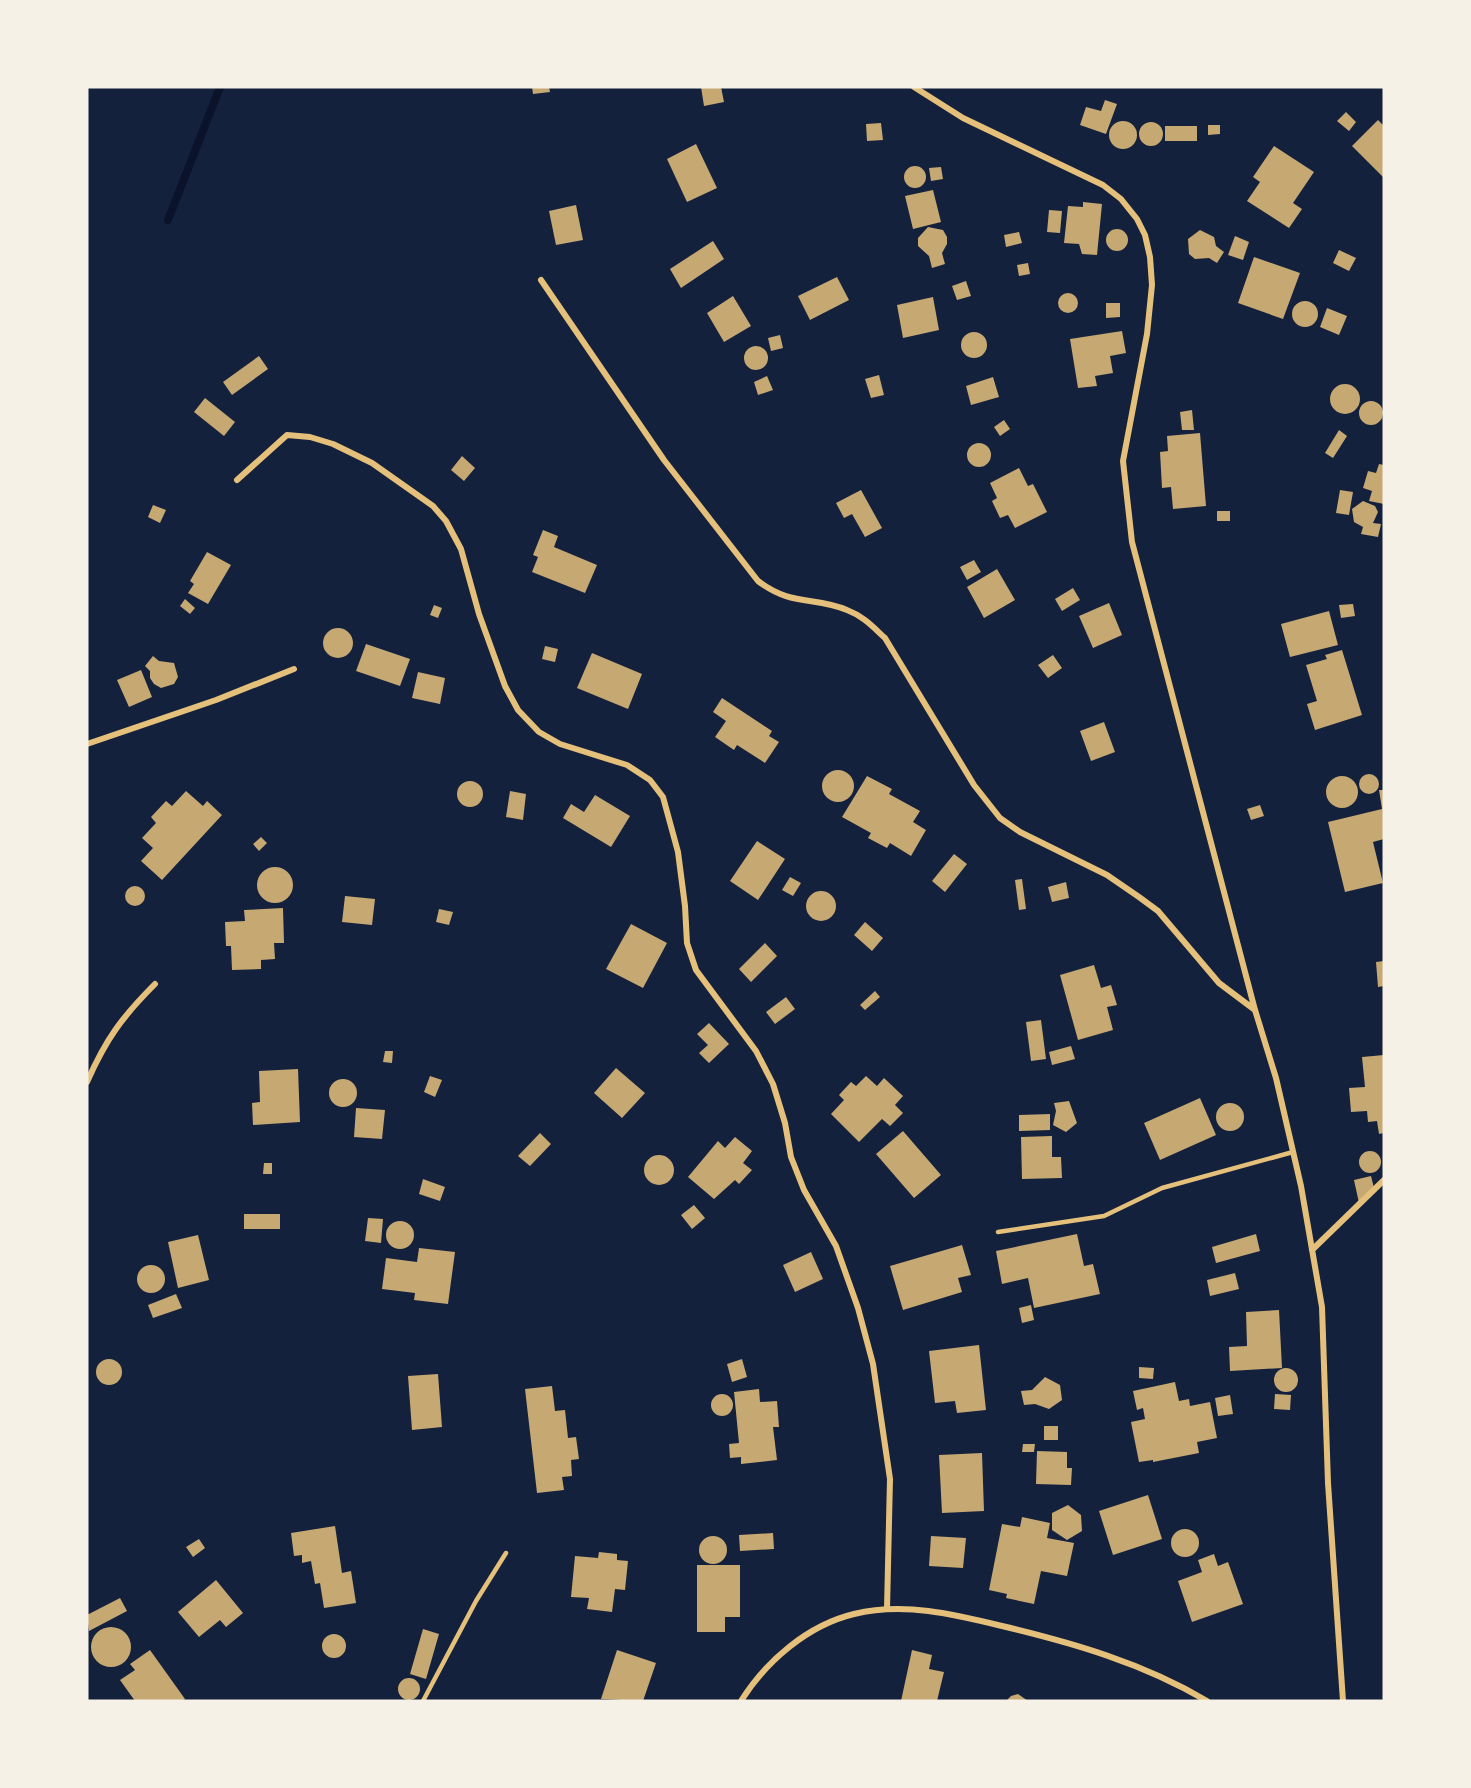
<svg xmlns="http://www.w3.org/2000/svg" width="1471" height="1788" font-family="'Zilla Slab',serif">
<style>
.lines{fill:none;stroke-linecap:round;stroke-linejoin:round}
.stream{stroke:#0b132b;stroke-width:8}
.building{fill:#c6a872}
.service{stroke:#e5c07b;stroke-width:4.5}
.minor{stroke:#e5c07b;stroke-width:6}
</style>
<rect width="100%" height="100%" fill="#14213d"/>
<g class="lines">
<path class="stream" d="M168,220l52,-133"/>
</g>
<path class="building" d="M532,87h17l1,5 -17,2z
M701,87h20l3,15 -20,4z
M1105,100l12,4 -11,30 -26,-9 6,-18 15,4z
M1346,112l10,10 -7,9 -12,-10z
M1378,120l6,6v52l-32,-32z
M1109 135a14 14 0 1 1 28 0a14 14 0 1 1-28 0Z
M1139 134a12 12 0 1 1 24 0a12 12 0 1 1-24 0Z
M881,123l2,17 -16,1 -1,-17z
M1208,125h12v9l-12,1z
M1165,126h32v15h-32z
M696,144l21,44 -30,14 -20,-43z
M1274,146l40,26 -21,31 9,6 -13,19 -42,-27 13,-19 -7,-5z
M904 177a11 11 0 1 1 22 0a11 11 0 1 1-22 0Z
M941,167l2,12 -12,2 -2,-13z
M933,190l8,32 -28,7 -8,-33z
M1083,202l19,2 -5,51 -15,-1 -3,-10 -15,-1 4,-37 15,1z
M576,205l7,35 -27,5 -7,-34z
M1049,210l13,1 -2,22 -13,-1z
M928,227l15,3 4,7v7l-5,9 3,11 -13,4 -3,-12 -11,-10v-8z
M1106 240a11 11 0 1 1 22 0a11 11 0 1 1-22 0Z
M1200,230l14,7 2,9 8,6 -7,11 -8,-5 -14,1 -6,-5 -1,-15z
M1019,232l3,11 -16,4 -2,-12z
M1235,236l14,6 -6,18 -15,-5z
M713,241l11,18 -43,29 -11,-19z
M1339,250l17,8 -7,13 -16,-8z
M1254,257l46,16 -17,46 -45,-16z
M1028,263l2,11 -11,2 -2,-11z
M837,277l12,23 -39,20 -12,-24z
M966,281l5,15 -14,4 -5,-14z
M1058 303a10 10 0 1 1 20 0a10 10 0 1 1-20 0Z
M733,296l18,30 -27,16 -17,-29z
M933,297l6,33 -36,8 -6,-33z
M1292 314a13 13 0 1 1 26 0a13 13 0 1 1-26 0Z
M1106,303h14v14l-14,1z
M1327,308l20,8 -8,19 -19,-8z
M1122,331l4,22 -16,3 3,17 -18,3 2,10 -19,2 -8,-49z
M961 345a13 13 0 1 1 26 0a13 13 0 1 1-26 0Z
M780,335l3,13 -12,3 -3,-13z
M744 358a12 12 0 1 1 24 0a12 12 0 1 1-24 0Z
M259,356l9,13 -36,26 -9,-13z
M879,375l5,20 -13,3 -6,-19z
M767,376l6,14 -15,5 -4,-13z
M993,377l6,20 -28,8 -5,-19z
M1330 399a15 15 0 1 1 30 0a15 15 0 1 1-30 0Z
M205,398l30,24 -11,14 -30,-24z
M1359 413a12 12 0 1 1 24 0a12 12 0 1 1-24 0Z
M1192,410l2,20h-12l-2,-18z
M1004,420l6,9 -10,7 -6,-9z
M1339,430l8,6 -14,22 -8,-5z
M1200,433l6,73 -33,3 -2,-22 -9,1 -2,-36 8,-1 -1,-15z
M967 455a12 12 0 1 1 24 0a12 12 0 1 1-24 0Z
M462,456l13,12 -11,13 -13,-11z
M1379,464l5,1v39l-15,-3 3,-10 -9,-3 5,-17 8,2z
M1019,468l9,18 5,-2 14,28 -32,16 -7,-13 -8,3 -8,-17 5,-3 -7,-15z
M861,490l21,38 -17,9 -13,-23 -8,4 -8,-15z
M1340,490l13,2 -4,23 -13,-2z
M1363,501l12,5 3,6 -5,11 8,1 -3,13 -17,-3 2,-7 -9,-5 -2,-13z
M153,505l13,5 -6,13 -12,-6z
M1217,511h13v10h-13z
M543,530l15,6 -4,11 43,18 -12,28 -53,-21 6,-15 -5,-2z
M207,552l24,13 -23,39 -20,-11 6,-9 -4,-3z
M974,560l7,12 -14,8 -7,-13z
M997,569l18,31 -31,18 -17,-31z
M1073,588l7,12 -18,11 -7,-12z
M185,599l10,9 -5,6 -10,-8z
M1109,603l13,32 -29,13 -14,-32z
M1353,604l2,12 -14,2 -2,-13z
M434,605l8,3 -4,10 -8,-3z
M1329,611l9,34 -48,12 -9,-33z
M323 643a15 15 0 1 1 30 0a15 15 0 1 1-30 0Z
M366,644l44,15 -10,27 -44,-15z
M545,646l13,3 -3,13 -13,-3z
M1342,650l20,65 -47,15 -8,-26 10,-3 -11,-36 21,-6 -2,-4z
M592,653l50,21 -14,35 -51,-21z
M1053,655l9,13 -14,10 -10,-13z
M153,656l6,5 15,2 4,14 -4,7 -13,4 -7,-4 -4,-6v-7l-5,-5z
M141,670l11,27 -23,10 -12,-27z
M418,672l27,6 -5,26 -28,-6z
M722,698l50,33 -3,5 10,6 -14,21 -28,-18 -3,5 -19,-13 11,-16 -13,-9z
M1104,722l11,30 -24,9 -11,-30z
M822 786a16 16 0 1 1 32 0a16 16 0 1 1-32 0Z
M1359 784a10 10 0 1 1 20 0a10 10 0 1 1-20 0Z
M1326 792a16 16 0 1 1 32 0a16 16 0 1 1-32 0Z
M867,776l25,13 -3,5 31,17 -7,11 13,8 -15,26 -21,-13 -3,5 -19,-10 3,-5 -29,-16z
M457 794a13 13 0 1 1 26 0a13 13 0 1 1-26 0Z
M1379,790h5v49l-11,3 10,41 -38,9 -17,-70 54,-13z
M186,791l17,15 4,-5 15,14 -60,65 -21,-19 12,-13 -11,-10 14,-15 -5,-6 15,-16 6,5z
M510,791l16,3 -3,26 -17,-3z
M595,795l35,21 -19,31 -48,-29 8,-14 13,8z
M1260,805l4,11 -13,4 -4,-11z
M261,837l6,6 -8,8 -6,-7z
M757,841l28,18 -27,41 -28,-19z
M954,854l13,10 -22,28 -13,-11z
M257 885a18 18 0 1 1 36 0a18 18 0 1 1-36 0Z
M790,877l11,6 -8,13 -11,-6z
M1022,879l4,30 -7,1 -4,-30z
M1066,882l3,16 -17,4 -4,-15z
M125 896a10 10 0 1 1 20 0a10 10 0 1 1-20 0Z
M806 906a15 15 0 1 1 30 0a15 15 0 1 1-30 0Z
M345,896l30,3 -3,26 -30,-3z
M283,908l1,35h-10l1,16 -14,1v9l-29,1 -1,-24h-5l-1,-24 20,-1 -1,-11z
M439,909l14,3 -4,13 -13,-3z
M865,922l18,16 -11,13 -18,-16z
M631,924l36,19 -24,45 -37,-19z
M765,943l12,13 -26,26 -12,-13z
M1384,961v25l-6,1 -2,-25z
M1094,965l7,23 10,-3 6,20 -10,2 6,23 -35,10 -18,-65z
M875,991l5,6 -15,13 -5,-5z
M786,997l9,12 -20,15 -9,-12z
M1041,1020l5,39 -15,2 -5,-39z
M709,1023l20,21 -20,19 -10,-10 9,-8 -11,-11z
M1071,1046l4,13 -23,6 -3,-13z
M385,1051h8l-1,12 -9,-1z
M1384,1055v78l-5,1 -2,-13 -9,1 -1,-11 -16,1 -2,-24 16,-1 -3,-30z
M616,1068l29,25 -23,25 -28,-25z
M298,1069l2,53 -47,3 -1,-22 8,-1 -1,-31z
M430,1076l12,4 -7,17 -11,-5z
M866,1076l11,10 7,-8 19,18 -8,9 8,8 -13,13 -8,-7 -23,23 -28,-28 13,-14 -5,-5 12,-13 5,4z
M329 1093a14 14 0 1 1 28 0a14 14 0 1 1-28 0Z
M1200,1098l16,37 -56,25 -16,-37z
M1069,1101l8,22 -11,9 -13,-7 3,-14 -2,-8z
M1216 1117a14 14 0 1 1 28 0a14 14 0 1 1-28 0Z
M356,1108l29,2 -3,29 -28,-2z
M1050,1114v16l-31,1v-16z
M903,1131l38,44 -27,23 -38,-44z
M540,1133l11,11 -21,22 -12,-10z
M1052,1136v21h9l1,21 -40,1 -1,-42z
M735,1137l17,14 -9,12 9,7 -13,14 -4,-4 -21,19 -26,-22 30,-36 7,7z
M1359 1162a11 11 0 1 1 22 0a11 11 0 1 1-22 0Z
M644 1170a15 15 0 1 1 30 0a15 15 0 1 1-30 0Z
M264,1163h8v11h-9z
M1371,1176l3,12 -15,15 -5,-23z
M423,1179l22,8 -5,14 -21,-7z
M694,1205l11,13 -13,11 -11,-14z
M244,1214h36v15h-36z
M368,1218l15,1 -2,24 -16,-2z
M386 1235a14 14 0 1 1 28 0a14 14 0 1 1-28 0Z
M1077,1234l7,32 9,-2 7,30 -66,14 -6,-30 -26,6 -6,-33z
M1256,1234l4,17 -44,12 -4,-16z
M198,1235l11,45 -31,8 -10,-46z
M962,1245l9,30 -13,3 4,14 -59,18 -13,-44z
M419,1248l36,4 -7,52 -34,-4 1,-7 -33,-4 4,-31 31,4z
M811,1252l12,27 -28,13 -12,-27z
M137 1279a14 14 0 1 1 28 0a14 14 0 1 1-28 0Z
M1235,1273l4,16 -29,7 -3,-16z
M176,1294l6,14 -29,10 -5,-13z
M1031,1305l3,15 -12,3 -3,-15z
M1279,1310l3,58 -52,3 -1,-24 18,-1 -1,-34z
M979,1345l7,65 -29,3 -2,-12 -20,2 -6,-52z
M742,1359l5,18 -15,5 -5,-18z
M96 1372a13 13 0 1 1 26 0a13 13 0 1 1-26 0Z
M1139,1367l15,1 -1,11 -14,-1z
M1274 1380a12 12 0 1 1 24 0a12 12 0 1 1-24 0Z
M438,1374l4,53 -30,3 -4,-54z
M1045,1377l15,8 2,15 -13,9 -14,-5 -11,1 -3,-14 11,-1z
M1175,1382l4,19 10,-2 1,7 20,-4 7,36 -20,4 2,11 -46,9v-2l-14,2 -8,-40 14,-3 -2,-11 -6,2 -4,-19z
M552,1386l3,25 10,-1 3,28 8,-1 3,22 -8,1 1,16 -10,1 2,13 -27,3 -12,-104z
M759,1389l1,13 17,-1 2,26h-6l4,33 -36,4v-7l-11,1 -1,-14 10,-1 -5,-51z
M711 1405a11 11 0 1 1 22 0a11 11 0 1 1-22 0Z
M1275,1394l16,1 -1,15 -16,-1z
M1230,1395l3,19 -15,2 -3,-18z
M1044,1426h14v14h-14z
M1023,1444h12l-1,8h-12z
M1037,1451l30,1v16h5l-1,17 -35,-1z
M982,1453l2,58 -42,2 -3,-58z
M1148,1495l14,44 -49,16 -14,-44z
M1068,1505l13,10 1,16 -15,9 -15,-10v-17z
M1022,1517l28,6 -3,15 27,5 -7,33 -26,-5 -7,33 -28,-6 1,-4 -18,-4 13,-66 18,3z
M335,1526l7,47 9,-2 5,32 -32,5 -4,-25 -5,1 -4,-23 -9,2v-8l-8,1 -3,-23z
M1171 1543a14 14 0 1 1 28 0a14 14 0 1 1-28 0Z
M773,1533l1,16 -34,2 -1,-16z
M699 1550a14 14 0 1 1 28 0a14 14 0 1 1-28 0Z
M931,1536l35,2 -3,30 -34,-2z
M199,1539l6,9 -12,9 -7,-10z
M599,1552l18,2v6l11,1 -3,29 -10,-1 -3,23 -25,-3 2,-11 -18,-1 4,-41 23,2z
M1214,1554l4,12 10,-4 15,42 -51,18 -14,-41 24,-9 -4,-12z
M697,1565h43v52h-15v15h-28z
M216,1580l27,33 -17,14 -6,-7 -21,17 -21,-25z
M120,1598l7,13 -38,20 -2,-16z
M91 1647a20 20 0 1 1 40 0a20 20 0 1 1-40 0Z
M423,1629l16,5 -13,45 -16,-5z
M322 1646a12 12 0 1 1 24 0a12 12 0 1 1-24 0Z
M150,1650l35,49 -3,2h-47l-15,-21 15,-10 -5,-6z
M617,1650l39,13 -13,38 -42,-2z
M912,1650l20,5 -3,14 15,3 -7,29h-36z
M398 1689a11 11 0 1 1 22 0a11 11 0 1 1-22 0Z
M1018,1694l10,7h-22l5,-5z"/>
<g class="lines">
<path class="service" d="M998,1232l106,-16 58,-28 131,-36
M423,1701l53,-100 30,-48"/>
<path class="minor" d="M914,87l49,31 140,67 18,14 16,20 8,16 5,22 2,28 -5,49 -24,127 9,81 123,468 21,68 25,108 21,121 6,176 15,218
M541,280l123,180 94,121c34,26 56,15 89,29 16,6 26,17 38,28l89,147 26,33 20,14 87,43 32,22 19,14 61,72 36,27
M237,480l50,-45 23,2 23,7 39,19 61,43 13,15 15,28 18,65 26,72 13,24 21,22 21,12 67,21 23,15 13,17 15,55 7,54 2,37 9,27 60,81 17,33 12,39 6,34 13,33 32,56 22,62 15,56 17,115 -3,130
M87,744l129,-44 78,-31
M87,1082c19,-43 35,-65 68,-98
M1312,1250l72,-70
M741,1701c25,-40 67,-76 113,-87 50,-12 99,0 148,12 71,17 141,37 205,75"/>
</g>
<rect width="1471" height="1788" fill="none" stroke="#f6f1e7" stroke-width="177"/>
</svg>
